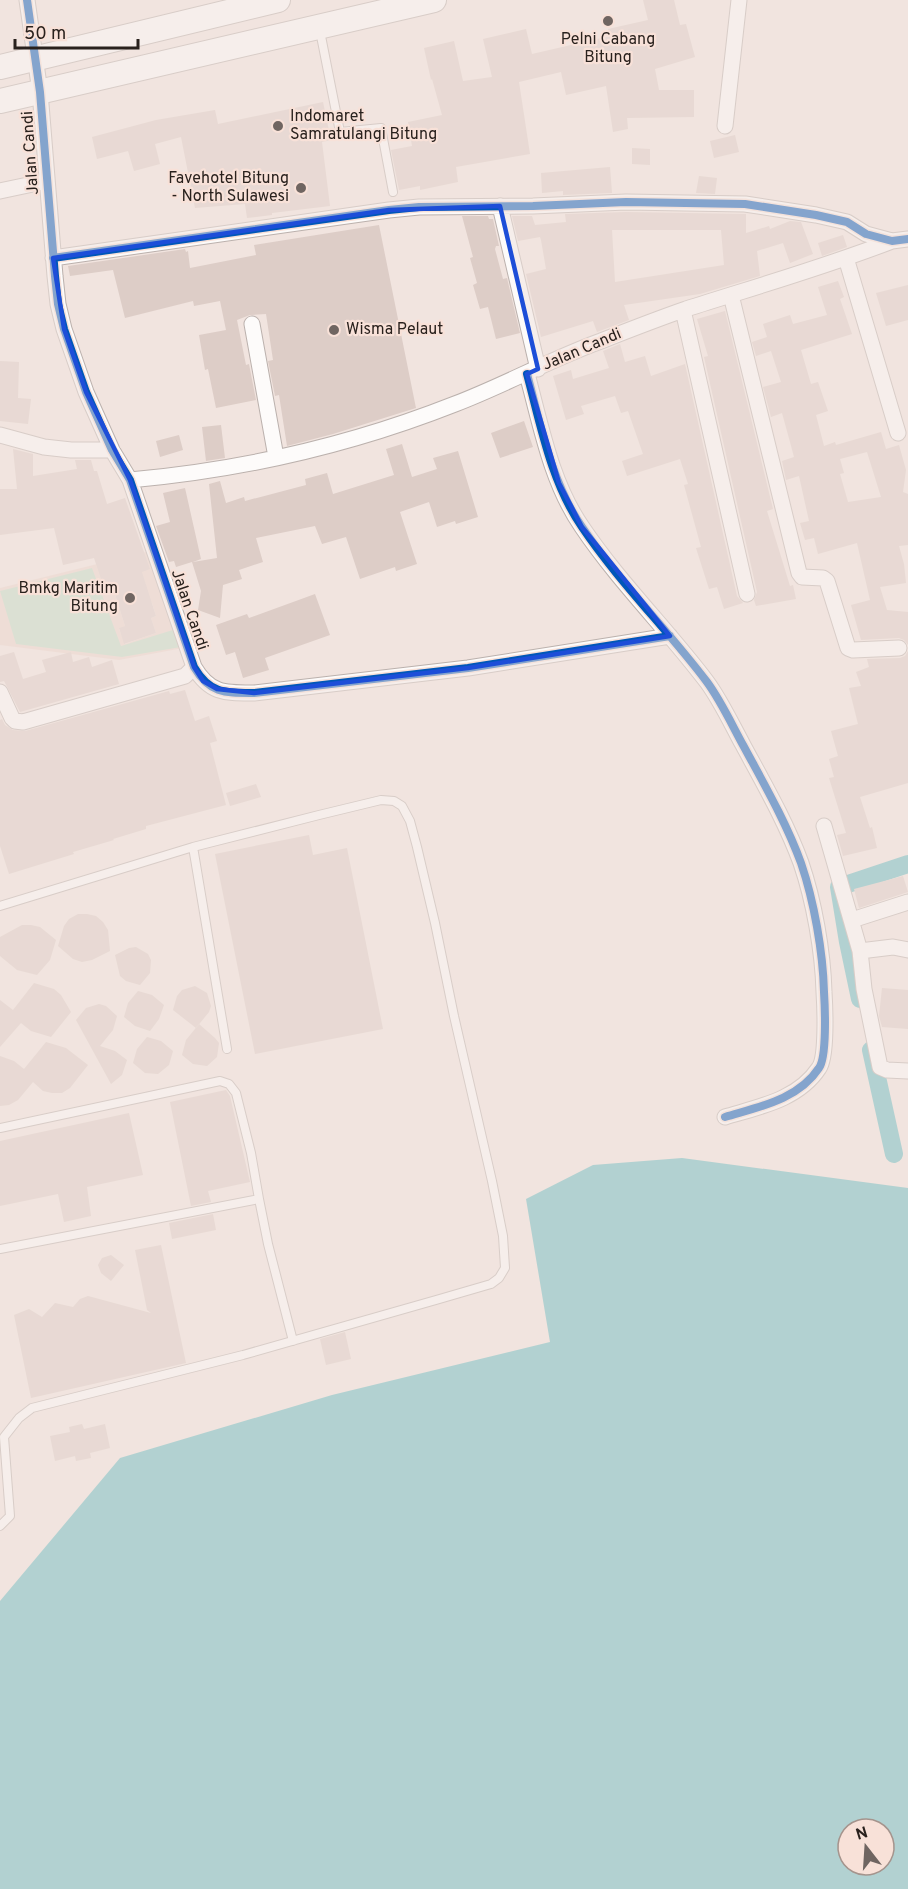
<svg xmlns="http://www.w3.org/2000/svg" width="908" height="1889" font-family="Overpass,sans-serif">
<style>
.built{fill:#ecd6cd;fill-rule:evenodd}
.green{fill:#c2dcc5}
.water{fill:#67bbc0;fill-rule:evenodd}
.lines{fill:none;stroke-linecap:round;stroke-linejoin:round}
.canal{stroke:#67bbc0;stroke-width:18}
.building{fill:#ddcdc7;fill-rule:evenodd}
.service-casing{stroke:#bbb1ad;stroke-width:10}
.minor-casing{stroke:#bbb1ad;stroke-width:17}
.trunk-casing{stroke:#bbb1ad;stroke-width:26}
.service{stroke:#fdfbfa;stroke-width:8}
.minor{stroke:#fdfbfa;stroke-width:15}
.trunk{stroke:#fdfbfa;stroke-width:24}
.cycleway-casing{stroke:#f8e1d8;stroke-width:11}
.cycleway{stroke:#0057b8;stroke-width:8}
.marked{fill:none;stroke:#1d4ed8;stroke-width:4.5;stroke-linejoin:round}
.poi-dot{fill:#6f6561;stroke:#f8e1d8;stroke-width:2}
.labels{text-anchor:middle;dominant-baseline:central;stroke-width:4.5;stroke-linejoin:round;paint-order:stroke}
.poi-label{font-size:16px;fill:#29211d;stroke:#f8e1d8;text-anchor:start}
.street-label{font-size:16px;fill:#29211d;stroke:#f8e1d8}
</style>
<rect width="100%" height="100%" fill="#f1e4df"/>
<path class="built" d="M150,551l33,97 -64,12 -119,-15v-57zM142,574l4,11 -6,2 12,16 4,13 -5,2 5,15 -31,11 -6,-15 6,-3 -11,-35 -8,3z"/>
<path class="green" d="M92,568l29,78 55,-17 5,18 -59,10 -106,-13 -16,-53z"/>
<path class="water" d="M682,1158l226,30v701h-908v-288l120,-143 212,-63 218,-53 -24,-143 67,-34zM848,1829h36v36h-36z"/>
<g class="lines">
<path class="canal" d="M860,999l-12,-57 -9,-55 69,-23
M871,1050l23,104"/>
</g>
<path class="building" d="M643,0h31l6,25 6,-1 9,33 -40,12 4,21h35v27l-67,1 1,11 -15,3 -7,-46 -40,9 -5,-23 -42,10 11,72 -74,13 2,15 -38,8v-4l-21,4 -8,-40 21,-4 -4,-24 34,-7 -10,-36 -1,1 -7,-32 30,-7 9,40 29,-4 -9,-38 43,-10 6,25 78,-18 -2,-7 40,-9z
M323,102l8,38 -9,2 8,64 -58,7v2l-25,3 -2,-14 -50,4 -14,-71 -26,7 5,20 -26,7 -6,-20 -31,8 -5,-22 64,-17 59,-10 3,14z
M735,135l4,17 -25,6 -4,-17z
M632,148l18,1v16l-18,-1z
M610,167l2,26 -49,2v-4l-21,2 -1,-20z
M699,176l18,2 -2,16 -19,-1z
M626,212l120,2v19l23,-7 1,3 20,-8 11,1 12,32 -23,9 -7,-20 -26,8 3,25 -60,18 -76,11 5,15 -32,12 -4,-11 -52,16 -15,-63 20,-5 -5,-29 -1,-3 -22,4 -6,-25h20l3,9 31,-3 -1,-8zM612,230h109l3,35 -109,17z
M462,216h26l1,3h4l6,27h-3l-1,3 8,30 4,-1 13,55 -24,6 -8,-32 -8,2 -7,-24 4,-2 -7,-25 3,-1z
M379,225l37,183 -83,26 -46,12 -8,-51 -4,1 -7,-35 5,-1 -7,-46 -16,1 -13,5 9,45 3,-1 7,36 -40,8 -8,-39 -3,1 -6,-35 27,-5 -6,-29 -26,5 -1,-5 -68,17 -12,-48 -43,6 -2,-10 117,-17 1,3 2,-1 2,17 66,-13 -2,-10z
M843,235l4,12 -25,9 -4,-13z
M838,281l6,16 -4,2 12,35 -51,16 10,34 7,-2 10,29 -12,4 8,31 11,-4 1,3 45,-13 5,17 13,-4 7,25 -3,22 5,2v51l-9,1 5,18 2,19 -26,4 7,23 21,2v33l-4,-5 -5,-2 -38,2 -10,-35 19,-5 -13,-57 -39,11 -4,-16 -9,2 -5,-17 9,-2 -10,-45 -13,4 -4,-19 12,-4 -4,-15 -8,-29 -11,4 -8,-30 18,-5 -10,-31 -15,5 -4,-14 15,-5 -4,-13 27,-9 3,9 34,-9 -9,-28zM867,452l14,45 -33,5 -8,-28 4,-1 -4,-14z
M908,285v35l-22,6 -10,-33z
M725,311l48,198 -6,2 23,75 3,-1 3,14 -40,7 -2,-6 3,-8 -53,-235 4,-1 -11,-37z
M620,344l5,18 20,-6 6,20 34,-12 52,232 6,7 -19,6 -7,-22 -8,2 -13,-41 5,-1 -17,-62 4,-1 -8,-25 -53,17 -5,-15 21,-7 -15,-43 -7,2 -6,-17 -34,10 3,8 -18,6 -13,-44 18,-6 2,9 36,-11 -6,-17z
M0,361l19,1 -1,36 13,1 -3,25 -28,-3z
M524,421l9,26 -33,11 -9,-25z
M221,425l4,33 -19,3 -4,-34z
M179,435l4,15 -23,7 -4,-16z
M402,444l10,33 25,-8 -4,-11 25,-7 20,66 -22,7 -1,-3 -18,6 -8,-25 -29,10 17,52 -21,7 -1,-4 -35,12 -14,-42 -24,7 -7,-18 -59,12 7,24 -24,8 3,9 -19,6 -3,33 -22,-8 3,-19 -9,-29 -16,5 -2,-6 -5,1 -13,-36 14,-4 -7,-29 22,-5 16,71 -8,3 24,-4 -8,-74 11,-3 6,22 18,-6 1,4 61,-16 -1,-6 22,-6 6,21 61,-19 -8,-26z
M13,449l20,5v22l44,-7 -2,-9h16l3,11h3l10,33 18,-6 25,71 -8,3 14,44 -5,2 5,15 -32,11 -5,-16 6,-2 -11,-35 -8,3 -12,-36 -31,7 -9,-37 -54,7v-46h17z
M315,594l15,41 -65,23 4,12 -26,8 -8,-26 -9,3 -10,-30 31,-11 2,4z
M908,651v132l-48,14 10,31 2,-1 5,21 -34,8 -6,-21 9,-2 -17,-55 5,-1 -5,-18 9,-3 -7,-25 27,-7 -9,-36 12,-2 -5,-14 13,-5 -2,-8 33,-1 5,-2z
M14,652l9,27 23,-7 -4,-12 29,-8 2,10 16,-5 3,10 20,-7 7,24 -99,28 -16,-31 -4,1v-26z
M185,690l10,31 14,-5 8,25 -7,2 16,62 -80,21v3l-33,10 1,1 -41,12 1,2 -65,20 -9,-28v-126l2,-1 3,6 8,5 12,1 144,-40 1,3z
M256,784l5,13 -31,9 -4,-13z
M309,835l4,20 34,-7 36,181 -128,25 -40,-200z
M903,876l5,16 -49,16 -5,-19z
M78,914h9l9,2 7,6 5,8 2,21 -18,9 -10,2 -9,-3 -15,-13 6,-20 5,-7z
M22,925h9l9,2 16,13 -6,20 -13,15 -20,-5 -17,-14v-19z
M136,947l12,7 3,6 -1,13 -10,12 -14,-4 -6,-5 -5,-21 14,-7z
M34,983l20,6 7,6 10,17 -20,25 -20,-6 -10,-8 -21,24v-47l13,10z
M195,986l12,7 4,13 -2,6 -13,16 -23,-18 4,-14 5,-6z
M882,988l26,2v39l-26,-2 -3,-11z
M138,991l14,4 12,10 -5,14 -9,12 -15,-5 -11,-9 4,-14z
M99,1004l7,2 11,10 -4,14 -13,16 15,5 12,9 -5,15 -11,9 -35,-64 10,-12z
M199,1024l16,14 4,5 -2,14 -10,9 -14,-2 -11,-9 4,-15z
M147,1037l14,4 12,10 -4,14 -11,9 -13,-1 -12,-10 4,-14z
M46,1042l20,6 22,17 -18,23 -8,5h-10l-9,-2 -10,-9 -15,18 -9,5 -9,1v-50l14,5 10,8z
M226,1090l4,6 20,86 -42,9 3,11 -20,4 -21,-104z
M129,1113l14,62 -56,12 4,29 -27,6 -6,-28 -58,12v-65z
M213,1214l3,16 -44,9 -3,-16z
M161,1245l25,118 -155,35 -17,-83 15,-6 13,8 13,-14 18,4 7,-8 8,-3 63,17 -4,-3 -12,-60z
M111,1255l13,10 -13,16 -10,-8 -3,-8 4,-7z
M345,1332l6,27 -25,6 -6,-26z
M82,1424l2,5 21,-5 5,24 -20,5 1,5 -15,3 -1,-5 -20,5 -5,-25 20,-4 -1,-5z"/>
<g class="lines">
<g class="service-casing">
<path id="service" d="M320,31l20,101 41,-4 12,64
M193,847l34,202
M0,906l193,-59 126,-32 62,-15 13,1 8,5 8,15 7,26 18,76 19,93 38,165 11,55 2,32 -6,10 -8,6 -55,16 -193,55 -211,53 -13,10 -15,19 6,79 -10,10
M0,1128l220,-47 9,3 7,9 15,60 8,46
M0,1249l259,-50 9,45 25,97"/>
</g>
<g class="minor-casing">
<path id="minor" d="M27,0l13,92 15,184 3,28 6,25 22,63 26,58 18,30 64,187c16,27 31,26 60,26l214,-25 202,-32
M725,126l14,-126
M0,191l47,-10
M500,206l38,163
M53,258l336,-48 30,-3 114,-1 93,-4 119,2 71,11 31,7 19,12 26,7 16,-2
M846,258l52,175
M731,295l68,278 3,4 21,1 4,3 21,67 5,2 46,-2
M683,310l64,284
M252,324l24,133
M527,374c14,52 24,108 55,153 37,55 85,102 125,155 14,19 25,43 36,63 21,39 43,77 58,118 13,38 22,89 23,129 1,16 3,65 -5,76 -21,32 -61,39 -94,49
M0,435l44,12 27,3h41
M130,480c112,-10 221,-35 325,-76 50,-19 96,-45 146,-63 28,-11 56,-22 85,-32 69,-22 139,-42 206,-68
M0,692l12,26 3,3 8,1 162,-46 9,-9
M824,826l36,125 33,-4 15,3
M852,920l56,-18
M860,951l4,38 16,78 7,3 21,1"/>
</g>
<g class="trunk-casing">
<path id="trunk" d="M0,67l278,-67
M0,101l434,-101"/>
</g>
<use href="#service" class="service"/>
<use href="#minor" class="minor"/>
<use href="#trunk" class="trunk"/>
<g class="cycleway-casing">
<path id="cycleway" d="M27,0l13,92 15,184 3,28 6,25 22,63 26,58 18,30 64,187c16,27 31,26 60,26l214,-25 202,-32
M53,258l336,-48 30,-3 114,-1 93,-4 119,2 71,11 31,7 19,12 26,7 16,-2
M527,374c14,52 24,108 55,153 37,55 85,102 125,155 14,19 25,43 36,63 21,39 43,77 58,118 13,38 22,89 23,129 1,16 3,65 -5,76 -21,32 -61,39 -94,49"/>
</g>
<use href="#cycleway" class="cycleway"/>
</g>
<path d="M0 0H908V1889H0ZM500,206l38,163 -11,5 32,109 23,44 88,109 -202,32 -214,25 -37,-4 -14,-8 -9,-14 -64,-187 -44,-88 -22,-63 -11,-71 336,-48z" fill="#f1e4df" fill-opacity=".55" fill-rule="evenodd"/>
<path class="marked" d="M500,206l38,163 -11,5 32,109 23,44 88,109 -202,32 -214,25 -37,-4 -14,-8 -9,-14 -64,-187 -44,-88 -22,-63 -11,-71 336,-48z"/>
<g class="poi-dot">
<circle cx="608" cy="21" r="6"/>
<circle cx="278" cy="126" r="6"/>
<circle cx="301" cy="188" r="6"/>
<circle cx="334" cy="330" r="6"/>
<circle cx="130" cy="598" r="6"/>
</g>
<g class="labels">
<g class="poi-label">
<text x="608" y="40" text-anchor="middle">Pelni Cabang<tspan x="608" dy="18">Bitung</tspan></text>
<text x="290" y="117">Indomaret<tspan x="290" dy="18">Samratulangi Bitung</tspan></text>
<text x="289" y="179" text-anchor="end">Favehotel Bitung<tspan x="289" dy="18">- North Sulawesi</tspan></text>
<text x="346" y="330">Wisma Pelaut</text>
<text x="118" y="589" text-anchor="end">Bmkg Maritim<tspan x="118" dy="18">Bitung</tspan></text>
</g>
<g class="street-label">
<text transform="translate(31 153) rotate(-94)">Jalan Candi</text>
<text transform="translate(582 350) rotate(-23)">Jalan Candi</text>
<text transform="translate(189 610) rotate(71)">Jalan Candi</text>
</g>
</g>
<g transform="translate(866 1847) rotate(343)"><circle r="28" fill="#f8e1d8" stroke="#a5948d" stroke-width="1.5"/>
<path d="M0-4.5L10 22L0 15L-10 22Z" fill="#6f6561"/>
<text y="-9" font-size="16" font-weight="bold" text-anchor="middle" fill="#29211d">N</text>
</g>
<path d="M15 39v9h123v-9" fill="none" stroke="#29211d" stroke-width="3"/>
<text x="24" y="39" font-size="18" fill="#29211d" stroke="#f8e1d8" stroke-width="4.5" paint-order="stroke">50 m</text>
</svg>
